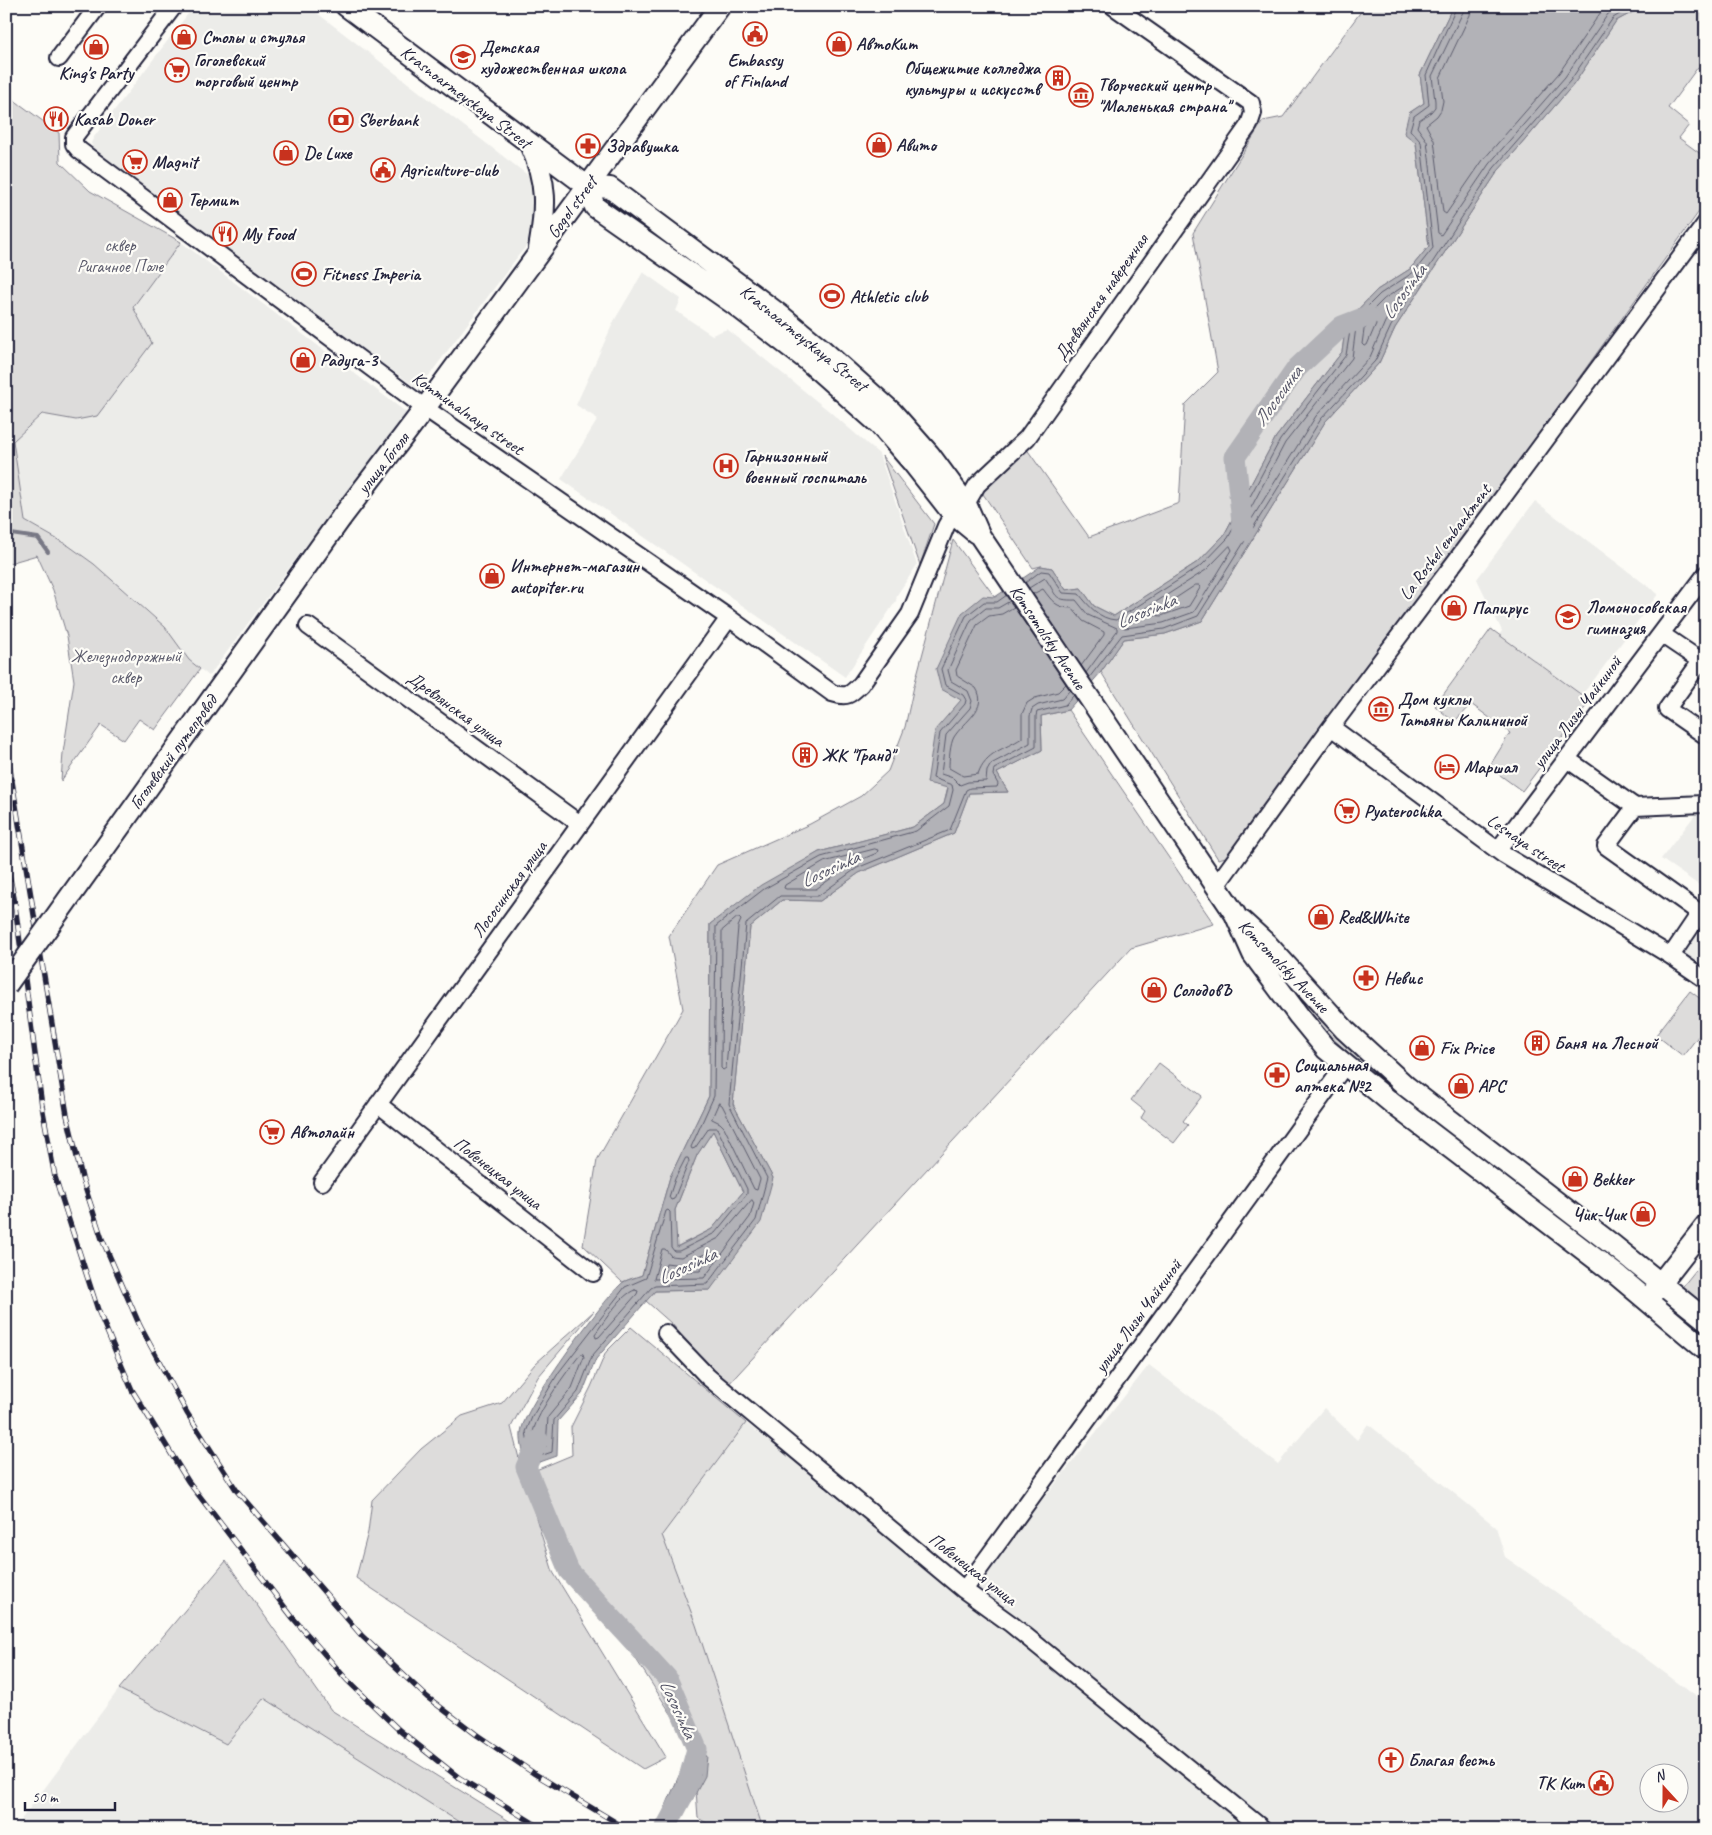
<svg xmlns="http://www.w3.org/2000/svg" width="1712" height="1835" font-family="Caveat,sans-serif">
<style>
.built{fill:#ecece9;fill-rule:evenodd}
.green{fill:#dddcdb;stroke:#807f8b}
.water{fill:#b2b2b7;stroke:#787885;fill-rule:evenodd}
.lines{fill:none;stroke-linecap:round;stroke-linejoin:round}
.shore{stroke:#5c5c6d;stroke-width:1}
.stream{stroke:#787885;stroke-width:4}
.river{stroke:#b2b2b7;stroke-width:21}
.minor-casing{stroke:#22223b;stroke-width:20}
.major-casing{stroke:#22223b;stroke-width:24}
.minor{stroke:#fdfcf7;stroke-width:16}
.major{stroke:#fdfcf7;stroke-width:20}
.rail-casing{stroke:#22223b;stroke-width:5.5}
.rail{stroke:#fdfcf7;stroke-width:4;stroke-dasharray:11;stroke-linecap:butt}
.major-bridge-casing{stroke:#22223b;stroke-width:24;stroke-linecap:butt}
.major-bridge{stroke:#fdfcf7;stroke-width:20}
.labels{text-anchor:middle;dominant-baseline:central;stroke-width:4.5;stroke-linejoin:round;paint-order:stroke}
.poi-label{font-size:18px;font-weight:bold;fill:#22223b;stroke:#fdfcf7;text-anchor:start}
.street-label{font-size:18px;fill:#22223b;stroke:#fdfcf7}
.park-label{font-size:18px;fill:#5a5a6b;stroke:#fdfcf7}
.water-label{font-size:19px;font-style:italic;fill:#545466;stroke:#fdfcf7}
</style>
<rect width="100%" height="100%" fill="#fdfcf7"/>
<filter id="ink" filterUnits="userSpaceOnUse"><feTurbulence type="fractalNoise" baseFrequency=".02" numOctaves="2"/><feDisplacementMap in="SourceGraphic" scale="10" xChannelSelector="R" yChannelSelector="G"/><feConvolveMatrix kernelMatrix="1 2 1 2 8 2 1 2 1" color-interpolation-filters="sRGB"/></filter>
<g filter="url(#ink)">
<path class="built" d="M194,6h114l226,174 2,55 -18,21 -99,133 -181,-126 -144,-113 -3,-7 3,-6z
M181,242l230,174 -107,132 -95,128 -20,-16 -24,-33 -71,-63 -25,-18 -44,-25 -12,-80 29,-27 34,6 57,-113z
M643,272l38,27 -5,12 36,24 15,-6 102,82 50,43 38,111 -20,30 -1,6 -51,76 -284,-198 37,-60 -22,-14 38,-84z
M1535,501l123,93 -62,83 -57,72 -81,-58 44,-60 -25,-52z
M1698,811l8,5v74l-45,-31z
M1706,919v53l-16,-11 -6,-11z
M1149,1365l129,99 46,-56 33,32 11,-16 128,103 9,30 71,49 130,98v125h-943l-67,-204 -34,-90 84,-112 219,175zM1650,1772h30v30h-30z
M119,1689l107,55 38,-46 206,131h-456z"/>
<path class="green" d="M1365,6h88l-33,69 4,28 -15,10 7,30 13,103 -19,23 -33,21 -35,36 3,4 -3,22 -66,85 -52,98 -25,26 -85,55 -20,-10 -13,-18 -15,2 -14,-22 -11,-2 -8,2 -56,-83 49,-37 63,89 90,-34 6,-98 33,-33 -25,-139 70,-112 20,-4z
M1644,6h62v61h-8l-30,41 21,17 -10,13 27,20v44l-472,653 -16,4 -117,-187 23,-33 41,-5 37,-13 123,-199 54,-59 16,-35 103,-157 76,-87 42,-63z
M6,94l53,39 1,29 30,29 91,51 -48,65 19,36 -55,73 -21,4 -34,-6 -29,27 12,80 44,25 25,18 71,63 24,33 11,9 -45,61 -16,-11 -15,21 -23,-15 -40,56 2,-28 11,-72 -7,-45 -14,-46 -16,-35 -31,9z
M882,456l52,68 -14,41z
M953,540l42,57 -33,103 -14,88 -4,16 -31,23 -94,25 -109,72 -1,172 -39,81 -28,98 -20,7 -39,-37 14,-85 86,-151 -14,-73 48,-71 93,-41 51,-28 27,-25 17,-44 9,-41z
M1491,629l99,72 -68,90 -33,-24 21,-34 -39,-29 -17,18 -19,-16z
M1068,710l146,214 -83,24 -405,439 -54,-63 -26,-23 9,-10 55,-1 63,-112 -40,-74 17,-177 32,-27 38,1 39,-28 95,-40 15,-40 39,-1 -11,-19 45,-23 -1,-34z
M1690,991l16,12v23l-23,30 -27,-21z
M1305,1002l29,32 74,66v3h-3l-74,-66 -29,-32z
M1159,1063l43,33 -19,25 5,4 -14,18 -33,-25 4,-7 -14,-11z
M713,1131l30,61 -31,37 -36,18 -1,-37 22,-55z
M1700,1265l6,1v44l-27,-19z
M594,1311l-56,66 -27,50 15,59 27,86 113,185 -23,12 -287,-191 12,-46 4,-32 49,-51 41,-33 40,-13 33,-39z
M631,1327l115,96 -84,112 34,90 67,204h-46l-19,-11 -5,-70 -116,-181 -41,-97 36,-15 -1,-28 20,-40 15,-35z
M226,1561l105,149 191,119h-52l-206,-131 -38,46 -107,-55z"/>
<path class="water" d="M1453,6h191l-28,15 -42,63 -76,87 -103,157 -16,35 -54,59 -123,199 -37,13 -41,5 -23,33 -33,38 -27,6 1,34 -45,23 11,19 -39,1 -15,40 -95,40 -39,28 -38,-1 -32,27 -17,177 40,74 -12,44 -51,68 -55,1 -59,68 -14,35 -24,27 -1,35 -31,11c-1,-10 -6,-23 -5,-34 1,-24 80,-130 100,-149 5,-5 15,-6 21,-9l28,-98 39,-81 1,-172 51,-39 58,-33 94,-25 31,-23 4,-16 -21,-5 8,-53 26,-30 -20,-11 -5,-20 26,-56 21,-17 12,1 46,-31 11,2 14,22 15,-2 13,18 20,10 85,-55 25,-26 52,-98 66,-85 3,-22 -3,-4 35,-36 33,-21 19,-23 -13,-103 -12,-10 5,-20 15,-10 -4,-28zM713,1131l30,61 -31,37 -35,18 -2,-37 22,-55z
M688,1752l19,4 -2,20 -14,26 -8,6 -6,21h-21l25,-58z"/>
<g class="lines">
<path class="shore" d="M1464,6l-1,6 -31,64 3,25v6l-4,5 -12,8 -2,7 10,14 11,92 3,2 48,-71 76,-87 43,-63 12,-8
M1471,6l-1,9 -30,63 3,23 -2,9 -4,6 -11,9 8,15 9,72 3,2 37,-54 76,-87 46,-67
M1403,287h3v3l-21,32 -15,35 -54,59 -68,109 -4,1 -1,-3 42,-80 67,-85 4,-31 28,-28z
M1372,321h3l1,3 -9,21 -3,1 -2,-2 2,-14z
M1230,546l2,4 -38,62 -31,11 -38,5 -2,-1v-4l83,-53z
M1025,583l16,-12 8,1 14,21 16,1c10,12 20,25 37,26l86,-55 26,-27 52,-98 66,-85 4,-24 -1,-6 31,-31 34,-22 19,-24 -12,-106 -11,-12 4,-14 15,-11 -3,-30 31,-69
M1196,585h3l1,3 -11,18 -28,10 -7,-1 1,-3z
M1029,588l16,-10c12,16 7,23 31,22l12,15 29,13v3l-31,42
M1033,594l10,-5c9,12 13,19 29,19l11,13 21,11v3l-23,31
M1007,595l-10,7h-13l-18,14 -25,53 4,16 18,10 3,5 -1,4 -25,29 -7,45 19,7 1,5 -4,16 -33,25 -95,26 -57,32 -48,37 -2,170 -23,51 1,2 3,-1 14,-20h8l30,61v5l-32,39 -36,18h-5l-3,-4 -1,-35 -2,-2 -2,1 -20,67 -21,9 -66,85 -27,45 -6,15 5,27 21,-7 2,-32 24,-28 14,-36 59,-68 4,-2 52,-2 49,-64 11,-42 -38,-74 17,-180 34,-28h38l39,-28 93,-38 16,-40 4,-2 27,-1 1,-3 -5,-9 1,-6 42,-22v-31l1,-4 28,-7 9,-10
M1010,601l-12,7h-12l-15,12 -23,50 3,11 17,10 4,10 -2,7 -24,27 -5,39 12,4 7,7 8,-3 18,-1 1,-10 4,-7 39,-21v-27l2,-7 6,-4 24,-6 8,-9
M1014,607l-12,7 -13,2 -12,9 -21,45 1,6 19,12c13,21 -12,33 -22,49 -4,7 -5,23 -5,31l14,8 15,-2c8,-23 26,-24 44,-36v-24l5,-11 8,-5 23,-6 8,-8
M1089,678l33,-43 42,-6 34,-13 123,-197 54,-58 16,-35 103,-158 76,-87 43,-63 20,-12
M875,849l3,1 -1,3 -24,10 -37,26h-30l-2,-1 1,-3 39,-23z
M737,918h2l2,2 -3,7 -12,141 -3,2 -2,-2 1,-137z
M719,1103l3,2 38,74 -3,11 -3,-1 -30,-62 -4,-4 -8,-4z
M686,1158h2l1,3 -15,38 -3,1 -2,-3 6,-18z
M752,1200l2,3 -4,14 -46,61 -50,1 8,-30h3l6,7 10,1 38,-19z
M709,1252h3v3l-12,16 -34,1 -2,-2 2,-7 16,2z
M635,1290l3,1 -1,3 -38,43 -3,1 -1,-4c9,-12 26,-40 40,-44z
M583,1354l1,3 -12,31 -24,29 -2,30 -10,4c-2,-5 -4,-14 -3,-19 5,-21 33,-60 47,-77z
M662,1829l29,-69 2,-2 7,2 1,2 -1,13 -12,23 -10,8 -6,23"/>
<path class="stream" d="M6,531l5,3 27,4 10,14"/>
<path class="river" d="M1243,531l-8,-74 62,-89 45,-42 26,-10
M538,1440l-12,27 43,104 98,107 30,71 -12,43 -20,37"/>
<g class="minor-casing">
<path id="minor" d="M174,6l-100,131v7l5,6 346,258 304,210 103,75c15,5 18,2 29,-9l49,-70 36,-88 7,-12
M59,58l39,-52
M966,504l11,-19 50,-47 222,-313 4,-12 -2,-10 -138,-97
M308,626l272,198
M1661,634l40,27 -34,48 39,27
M1331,727l173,128 167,101 35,24
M1567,759l68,48 -29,39 94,67 -29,43
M1635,807l69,-3 2,-2
M1498,850l208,-276
M1216,886l115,-159 127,-169 248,-335
M378,1104l215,169
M322,1182l407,-564
M666,1333l42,44 256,213 47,34 252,205
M964,1590l381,-525"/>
</g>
<g class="major-casing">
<path id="major" d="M346,6l241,180 23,2 170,127 39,32 73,65 37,42 37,50 14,32 255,378 18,40 46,62 27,33 67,55 225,172 88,74
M530,144c18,39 16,65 9,105
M587,186l8,21 139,97 73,56 72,64 34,39 40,51 23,19
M341,518l84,-110 295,-402
M1242,921l24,22 79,87 62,57 207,159 92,74
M1652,1294l54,-69"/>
</g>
<use href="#minor" class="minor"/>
<use href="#major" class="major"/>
<g class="rail-casing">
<path id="rail" d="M6,745l61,370 15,63 20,61 38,87 47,87 50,78 125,145 65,61 50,38 58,39 92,55
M6,860l8,38 28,208 13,71 43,133 34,80 56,91 105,137 54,62 52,50 59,47 85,52"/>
</g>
<use href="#rail" class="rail"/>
<g class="major-bridge-casing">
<path id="major-bridge" d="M6,986l335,-468"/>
</g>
<use href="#major-bridge" class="major-bridge"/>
</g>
</g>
<defs>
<g id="civic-ring" transform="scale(1.25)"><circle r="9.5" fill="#fdfcf7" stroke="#c8321e" stroke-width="1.5"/><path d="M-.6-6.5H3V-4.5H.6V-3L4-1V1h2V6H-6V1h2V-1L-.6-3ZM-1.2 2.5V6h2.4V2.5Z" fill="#c8321e"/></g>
<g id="shop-ring" transform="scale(1.25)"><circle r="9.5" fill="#fdfcf7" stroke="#c8321e" stroke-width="1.5"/><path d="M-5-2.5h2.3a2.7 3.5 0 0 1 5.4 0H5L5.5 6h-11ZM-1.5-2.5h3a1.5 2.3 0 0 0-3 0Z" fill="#c8321e"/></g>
<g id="school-ring" transform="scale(1.25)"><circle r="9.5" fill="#fdfcf7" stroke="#c8321e" stroke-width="1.5"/><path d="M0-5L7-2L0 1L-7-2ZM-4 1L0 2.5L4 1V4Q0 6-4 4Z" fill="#c8321e"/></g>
<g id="supermarket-ring" transform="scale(1.25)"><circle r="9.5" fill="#fdfcf7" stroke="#c8321e" stroke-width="1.5"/><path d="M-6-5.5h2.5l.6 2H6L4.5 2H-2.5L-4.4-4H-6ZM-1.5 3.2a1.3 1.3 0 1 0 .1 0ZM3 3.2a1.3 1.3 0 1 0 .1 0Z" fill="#c8321e"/></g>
<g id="building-ring" transform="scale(1.25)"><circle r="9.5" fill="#fdfcf7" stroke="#c8321e" stroke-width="1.5"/><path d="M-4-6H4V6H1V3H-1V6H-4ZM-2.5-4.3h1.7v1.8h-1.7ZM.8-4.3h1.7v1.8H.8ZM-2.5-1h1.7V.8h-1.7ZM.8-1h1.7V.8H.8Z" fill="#c8321e"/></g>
<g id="museum-ring" transform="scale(1.25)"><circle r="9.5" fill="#fdfcf7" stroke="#c8321e" stroke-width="1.5"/><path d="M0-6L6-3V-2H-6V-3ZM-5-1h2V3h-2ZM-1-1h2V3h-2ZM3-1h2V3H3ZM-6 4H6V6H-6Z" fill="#c8321e"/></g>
<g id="restaurant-ring" transform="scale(1.25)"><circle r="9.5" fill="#fdfcf7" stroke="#c8321e" stroke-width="1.5"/><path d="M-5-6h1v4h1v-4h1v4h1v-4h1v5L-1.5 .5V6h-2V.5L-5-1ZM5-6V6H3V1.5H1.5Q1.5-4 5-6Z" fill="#c8321e"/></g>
<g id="bank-ring" transform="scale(1.25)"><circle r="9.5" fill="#fdfcf7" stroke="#c8321e" stroke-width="1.5"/><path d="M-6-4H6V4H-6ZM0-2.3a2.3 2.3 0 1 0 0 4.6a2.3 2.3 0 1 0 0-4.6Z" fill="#c8321e"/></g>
<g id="pharmacy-ring" transform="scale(1.25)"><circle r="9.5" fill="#fdfcf7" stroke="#c8321e" stroke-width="1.5"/><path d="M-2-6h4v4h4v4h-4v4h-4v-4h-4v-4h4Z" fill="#c8321e"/></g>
<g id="stadium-ring" transform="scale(1.25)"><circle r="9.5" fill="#fdfcf7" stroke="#c8321e" stroke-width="1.5"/><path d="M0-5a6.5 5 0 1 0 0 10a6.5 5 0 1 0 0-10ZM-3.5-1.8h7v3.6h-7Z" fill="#c8321e"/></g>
<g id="hospital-ring" transform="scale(1.25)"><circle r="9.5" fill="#fdfcf7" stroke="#c8321e" stroke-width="1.5"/><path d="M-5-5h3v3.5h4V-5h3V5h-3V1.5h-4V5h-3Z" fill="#c8321e"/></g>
<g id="hotel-ring" transform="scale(1.25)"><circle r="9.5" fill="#fdfcf7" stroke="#c8321e" stroke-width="1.5"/><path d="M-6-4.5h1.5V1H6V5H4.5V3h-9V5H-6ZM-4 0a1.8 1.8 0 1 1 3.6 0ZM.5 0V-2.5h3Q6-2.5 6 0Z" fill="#c8321e"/></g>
<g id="church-ring" transform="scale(1.25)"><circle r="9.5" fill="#fdfcf7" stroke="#c8321e" stroke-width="1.5"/><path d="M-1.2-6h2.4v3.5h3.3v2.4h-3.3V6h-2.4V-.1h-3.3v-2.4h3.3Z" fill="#c8321e"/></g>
</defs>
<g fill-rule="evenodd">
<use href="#civic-ring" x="755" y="34"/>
<use href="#shop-ring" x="184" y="37"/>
<use href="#shop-ring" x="839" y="44"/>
<use href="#shop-ring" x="96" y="47"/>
<use href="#school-ring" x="463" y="57"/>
<use href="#supermarket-ring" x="177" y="70"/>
<use href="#building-ring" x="1058" y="78"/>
<use href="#museum-ring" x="1081" y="95"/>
<use href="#restaurant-ring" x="56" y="119"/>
<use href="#bank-ring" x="341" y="120"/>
<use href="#shop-ring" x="879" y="145"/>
<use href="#pharmacy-ring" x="588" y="146"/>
<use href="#shop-ring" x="286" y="153"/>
<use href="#supermarket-ring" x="135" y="162"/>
<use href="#civic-ring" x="383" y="170"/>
<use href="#shop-ring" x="170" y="200"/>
<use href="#restaurant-ring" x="225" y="234"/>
<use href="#stadium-ring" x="304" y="274"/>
<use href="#stadium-ring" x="832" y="296"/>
<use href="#shop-ring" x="303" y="360"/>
<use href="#hospital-ring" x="726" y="466"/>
<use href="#shop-ring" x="492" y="576"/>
<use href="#shop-ring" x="1454" y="608"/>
<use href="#school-ring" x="1568" y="617"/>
<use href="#museum-ring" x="1381" y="709"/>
<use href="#building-ring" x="805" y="755"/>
<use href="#hotel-ring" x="1447" y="767"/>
<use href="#supermarket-ring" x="1347" y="811"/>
<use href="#shop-ring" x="1321" y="917"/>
<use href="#pharmacy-ring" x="1366" y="978"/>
<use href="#shop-ring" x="1154" y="990"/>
<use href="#building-ring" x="1537" y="1043"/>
<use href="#shop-ring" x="1422" y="1048"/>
<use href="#pharmacy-ring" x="1277" y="1075"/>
<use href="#shop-ring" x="1461" y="1086"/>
<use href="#supermarket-ring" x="272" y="1132"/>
<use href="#shop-ring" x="1575" y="1179"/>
<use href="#shop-ring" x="1643" y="1214"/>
<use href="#church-ring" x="1391" y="1760"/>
<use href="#civic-ring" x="1601" y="1783"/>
</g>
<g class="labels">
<g class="poi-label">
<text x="202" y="37">Столы и стулья</text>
<text x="856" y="44">АвтоКит</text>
<text x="480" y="47">Детская<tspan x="480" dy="21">художественная школа</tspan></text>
<text x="194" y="60">Гоголевский<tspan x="194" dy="21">торговый центр</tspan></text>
<text x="755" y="60" text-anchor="middle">Embassy<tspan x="755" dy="21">of Finland</tspan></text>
<text x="1040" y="68" text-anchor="end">Общежитие колледжа<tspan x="1040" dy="21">культуры и искусств</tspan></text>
<text x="96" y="73" text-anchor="middle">King's Party</text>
<text x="1098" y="85">Творческий центр<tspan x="1098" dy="21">"Маленькая страна"</tspan></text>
<text x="74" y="119">Kasab Doner</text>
<text x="358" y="120">Sberbank</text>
<text x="896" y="145">Авито</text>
<text x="606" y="146">Здравушка</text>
<text x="304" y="153">De Luxe</text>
<text x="152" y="162">Magnit</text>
<text x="400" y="170">Agriculture-club</text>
<text x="188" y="200">Термит</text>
<text x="242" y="234">My Food</text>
<text x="322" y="274">Fitness Imperia</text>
<text x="850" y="296">Athletic club</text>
<text x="320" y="360">Радуга-3</text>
<text x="744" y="456">Гарнизонный<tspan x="744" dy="21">военный госпиталь</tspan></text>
<text x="510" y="566">Интернет-магазин<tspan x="510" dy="21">autopiter.ru</tspan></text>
<text x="1586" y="607">Ломоносовская<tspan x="1586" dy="21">гимназия</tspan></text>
<text x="1472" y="608">Папирус</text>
<text x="1398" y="699">Дом куклы<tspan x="1398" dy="21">Татьяны Калининой</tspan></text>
<text x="822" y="755">ЖК "Гранд"</text>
<text x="1464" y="767">Маршал</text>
<text x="1364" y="811">Pyaterochka</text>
<text x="1338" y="917">Red&amp;White</text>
<text x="1384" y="978">Невис</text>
<text x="1172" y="990">СолодовЪ</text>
<text x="1554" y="1043">Баня на Лесной</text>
<text x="1440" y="1048">Fix Price</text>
<text x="1294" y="1065">Социальная<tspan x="1294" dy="21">аптека №2</tspan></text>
<text x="1478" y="1086">АРС</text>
<text x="290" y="1132">Автолайн</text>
<text x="1592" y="1179">Bekker</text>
<text x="1626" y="1214" text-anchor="end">Чик-Чик</text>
<text x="1408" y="1760">Благая весть</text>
<text x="1584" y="1783" text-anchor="end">ТК Кит</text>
</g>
<g class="street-label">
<text transform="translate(466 97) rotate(37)">Krasnoarmeyskaya Street</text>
<text transform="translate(572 207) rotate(-54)">Gogol street</text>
<text transform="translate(1101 297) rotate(-55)">Древлянская набережная</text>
<text transform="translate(804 338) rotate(39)">Krasnoarmeyskaya Street</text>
<text transform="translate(468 413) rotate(35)">Kommunalnaya street</text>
<text transform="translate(383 463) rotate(-52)">улица Гоголя</text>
<text transform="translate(1445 542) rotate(-53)">La Roshel embankment</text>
<text transform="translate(1048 637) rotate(56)">Komsomolsky Avenue</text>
<text transform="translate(456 709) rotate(36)">Древлянская улица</text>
<text transform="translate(1577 712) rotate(-53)">улица Лизы Чайкиной</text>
<text transform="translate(173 752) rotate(-54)">Гоголевский путепровод</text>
<text transform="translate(1526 843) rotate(34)">Lesnaya street</text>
<text transform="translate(509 889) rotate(-54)">Лососинская улица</text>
<text transform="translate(1284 966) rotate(46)">Komsomolsky Avenue</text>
<text transform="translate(498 1173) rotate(38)">Повенецкая улица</text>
<text transform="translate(1138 1316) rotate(-54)">улица Лизы Чайкиной</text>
<text transform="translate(973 1569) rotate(38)">Повенецкая улица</text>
</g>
<g class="park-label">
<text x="120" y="245">сквер<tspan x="120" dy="21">Ригачное Поле</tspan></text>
<text x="126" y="656">Железнодорожный<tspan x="126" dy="21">сквер</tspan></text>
</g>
<g class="water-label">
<text transform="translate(1404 292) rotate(-54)">Lososinka</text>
<text transform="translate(1278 396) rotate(-54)">Лососинка</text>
<text transform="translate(1146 611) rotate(-22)">Lososinka</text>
<text transform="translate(830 869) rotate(-25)">Lososinka</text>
<text transform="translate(687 1266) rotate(-25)">Lososinka</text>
<text transform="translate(678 1709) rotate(65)">Lososinka</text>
</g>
</g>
<rect width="1712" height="1835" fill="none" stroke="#fdfcf7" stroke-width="25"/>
<rect x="12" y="12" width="1687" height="1810" fill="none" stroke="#22223b" stroke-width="2" filter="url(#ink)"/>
<g transform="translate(1664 1788) rotate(339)"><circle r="24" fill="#fdfcf7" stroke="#a5a5ac"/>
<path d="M0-4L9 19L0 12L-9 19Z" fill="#c8321e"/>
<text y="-8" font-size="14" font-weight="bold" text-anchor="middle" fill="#22223b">N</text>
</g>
<path d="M25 1802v8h90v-8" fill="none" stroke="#22223b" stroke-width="2.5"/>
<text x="32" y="1802" font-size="15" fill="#22223b" stroke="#fdfcf7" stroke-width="4" paint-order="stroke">50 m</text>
</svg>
